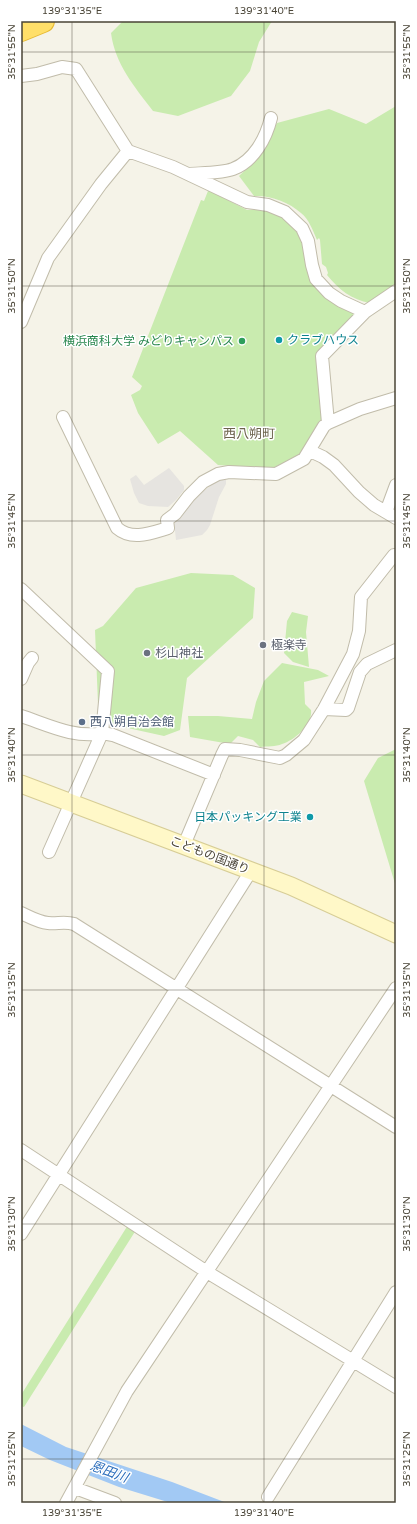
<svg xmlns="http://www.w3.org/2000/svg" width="417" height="1524" font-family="'Varela Round','Noto Sans JP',sans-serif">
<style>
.green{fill:#c9ebaf}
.parking{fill:#e6e4e0}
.water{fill:#a2c9f4}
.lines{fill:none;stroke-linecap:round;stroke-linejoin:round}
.minor-casing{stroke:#c1bcaa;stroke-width:14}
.secondary-casing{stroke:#d7cd96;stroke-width:19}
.motorway-casing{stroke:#e6b932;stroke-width:24}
.minor{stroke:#fff;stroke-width:12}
.secondary{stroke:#fff8c8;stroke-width:17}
.motorway{stroke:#ffdf69;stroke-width:22}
.ticks{fill:none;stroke:#494436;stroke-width:1;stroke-opacity:0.45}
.culture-dot{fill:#0f9aa8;stroke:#fff;stroke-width:1.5}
.leisure-dot{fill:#2e9e5b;stroke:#fff;stroke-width:1.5}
.worship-dot{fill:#6b7280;stroke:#fff;stroke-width:1.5}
.service-dot{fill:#5c6f8a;stroke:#fff;stroke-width:1.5}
.labels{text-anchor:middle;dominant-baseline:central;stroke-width:3;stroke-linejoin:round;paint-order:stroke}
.culture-label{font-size:12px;fill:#0d838f;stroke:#fff;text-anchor:start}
.leisure-label{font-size:12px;fill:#27864d;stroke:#fff;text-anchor:end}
.worship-label{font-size:12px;fill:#5b616d;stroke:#fff;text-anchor:start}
.service-label{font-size:12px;fill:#4e5e75;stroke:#fff;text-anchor:start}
.street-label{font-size:12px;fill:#494436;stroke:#fff}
.neighbourhood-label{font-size:13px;fill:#6c634d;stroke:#fff}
.water-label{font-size:13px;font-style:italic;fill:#296cbb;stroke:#fff}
.neatline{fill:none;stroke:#494436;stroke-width:1.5}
.ticks-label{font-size:10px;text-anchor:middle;fill:#494436}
</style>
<rect width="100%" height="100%" fill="#f5f3e8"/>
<path class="green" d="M123,21h149l-13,21 -9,29 -19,25 -53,20 -25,-5c-19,-25 -38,-47 -42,-78z
M396,106v178l-26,19c-18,-3 -32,-14 -43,-28l1,-2 -2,-6 -4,-3 -2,-24 -1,-2 -2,2c-4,-9 -8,-21 -16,-27 -12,-11 -31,-18 -47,-17l-15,-20 19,-18 19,-35 52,-14 37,15z
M208,191h2l37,19 16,-1 15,5 12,8 7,8 8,14 3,25 29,35 16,9 2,9 -34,37 2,66 -23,29 -29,15 -53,-4 -38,-34 -22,13 -20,-31 -7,-18 9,-5 2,-4 -10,-9 69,-177 3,1z
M191,573l42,2 22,13 -2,30 -66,60 -7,52 -16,6 -50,-11 -16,-21 -3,-74 8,-4 33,-38z
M292,612l16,4 -2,16 3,35 -16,-5 -9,-9 3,-32z
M282,663l36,7 11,6 -25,6 1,22 6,6c2,14 -16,30 -29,34 -6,3 -15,2 -22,3l-7,-7 -15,-4 -8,8 -40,-7 -2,-21h30l34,3 4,-17 8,-21z
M396,749v138l-32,-106 14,-23z
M128,1225l8,5 -112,177 -3,-1v-11z"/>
<path class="parking" d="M169,468l15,18v4l-8,10 -8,7 -20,-1 -9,-3 -5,-10 -4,-14 6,-4 8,10z
M226,479v5l-7,13 -9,28 -3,5 -5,5 -26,5 -2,-19 15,-20 30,-21z"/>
<path class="water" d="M21,1424l45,23 106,35 55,21h-56l-52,-16 -69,-27 -29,-14z"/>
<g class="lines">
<g class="minor-casing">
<path id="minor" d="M21,76l16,-2 25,-7 14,2 52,82 45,16 74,35 21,3 17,7 17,16 6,13 4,24 4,14 13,14 12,8 24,11
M189,174c12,-1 34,-1 44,-5 21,-8 33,-31 38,-51
M21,322l27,-64 53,-74 27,-33
M63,417l54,111c15,13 34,5 51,0l-1,-8 8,-6 14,-18 14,-14 15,-8 11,-2 47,2 28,-15 20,-33 4,-3 32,-14 36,-11
M328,423l-6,-67 43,-44 31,-21
M310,451l13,6 11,8 25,27 15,13 22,13
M386,512l10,-27
M21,589l87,82 -6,62c-27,6 -56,-9 -81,-17
M21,679l7,-16 4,-5
M324,709l22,1 2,-2 12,-36 7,-8 29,-14
M184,845l38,-90 3,-6 15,1 40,8 6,-3 18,-15 20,-31 29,-55 6,-23 2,-34 33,-42h2
M49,852l53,-119 11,2 101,40
M21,913c9,4 17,9 27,10 9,1 17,-2 26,1l322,203
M21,1150l186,122 189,115
M21,1234l230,-363
M75,1488l40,15
M268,1497l128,-205
M66,1503l61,-112 269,-403"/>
</g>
<g class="secondary-casing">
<path id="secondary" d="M21,784l270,102 105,48"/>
</g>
<g class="motorway-casing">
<path id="motorway" d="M21,30l22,-9"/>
</g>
<use href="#minor" class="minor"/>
<use href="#secondary" class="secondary"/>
<use href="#motorway" class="motorway"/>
</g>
<path class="ticks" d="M72,21v1482M264,21v1482M21,52h375M21,286h375M21,521h375M21,755h375M21,990h375M21,1224h375M21,1459h375"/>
<g class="culture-dot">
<circle cx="279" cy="340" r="4"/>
<circle cx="310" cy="817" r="4"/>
</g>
<circle class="leisure-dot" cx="242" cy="341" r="4"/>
<g class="worship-dot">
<circle cx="263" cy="645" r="4"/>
<circle cx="147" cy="653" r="4"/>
</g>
<circle class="service-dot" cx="82" cy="722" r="4"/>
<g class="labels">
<g class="culture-label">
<text x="287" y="340">クラブハウス</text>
<text x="302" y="817" text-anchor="end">日本パッキング工業</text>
</g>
<g class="leisure-label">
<text x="234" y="341">横浜商科大学 みどりキャンパス</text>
</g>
<g class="worship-label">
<text x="271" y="645">極楽寺</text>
<text x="155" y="653">杉山神社</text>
</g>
<g class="service-label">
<text x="90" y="722">西八朔自治会館</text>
</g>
<g class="street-label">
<text transform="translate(210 855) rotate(21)">こどもの国通り</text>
</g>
<g class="neighbourhood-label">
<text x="249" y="434">西八朔町</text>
</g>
<g class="water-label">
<text transform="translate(109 1472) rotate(20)">恩田川</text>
</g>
</g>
<rect width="417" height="1524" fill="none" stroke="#ffffff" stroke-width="44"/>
<rect x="22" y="22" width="373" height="1480" class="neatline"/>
<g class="ticks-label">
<text x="72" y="14">139°31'35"E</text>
<text x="264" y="14">139°31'40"E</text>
<text transform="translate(11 52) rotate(-90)" y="4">35°31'55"N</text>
<text transform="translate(406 52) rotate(-90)" y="4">35°31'55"N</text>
<text transform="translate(11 286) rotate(-90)" y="4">35°31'50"N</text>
<text transform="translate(406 286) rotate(-90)" y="4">35°31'50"N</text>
<text transform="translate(11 521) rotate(-90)" y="4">35°31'45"N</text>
<text transform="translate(406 521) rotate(-90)" y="4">35°31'45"N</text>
<text transform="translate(11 755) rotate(-90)" y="4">35°31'40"N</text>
<text transform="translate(406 755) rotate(-90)" y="4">35°31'40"N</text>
<text transform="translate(11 990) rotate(-90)" y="4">35°31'35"N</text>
<text transform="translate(406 990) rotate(-90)" y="4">35°31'35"N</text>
<text transform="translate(11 1224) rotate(-90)" y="4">35°31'30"N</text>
<text transform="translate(406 1224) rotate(-90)" y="4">35°31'30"N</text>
<text transform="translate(11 1459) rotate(-90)" y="4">35°31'25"N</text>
<text transform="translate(406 1459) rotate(-90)" y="4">35°31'25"N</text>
<text x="72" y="1516">139°31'35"E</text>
<text x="264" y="1516">139°31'40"E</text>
</g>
</svg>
